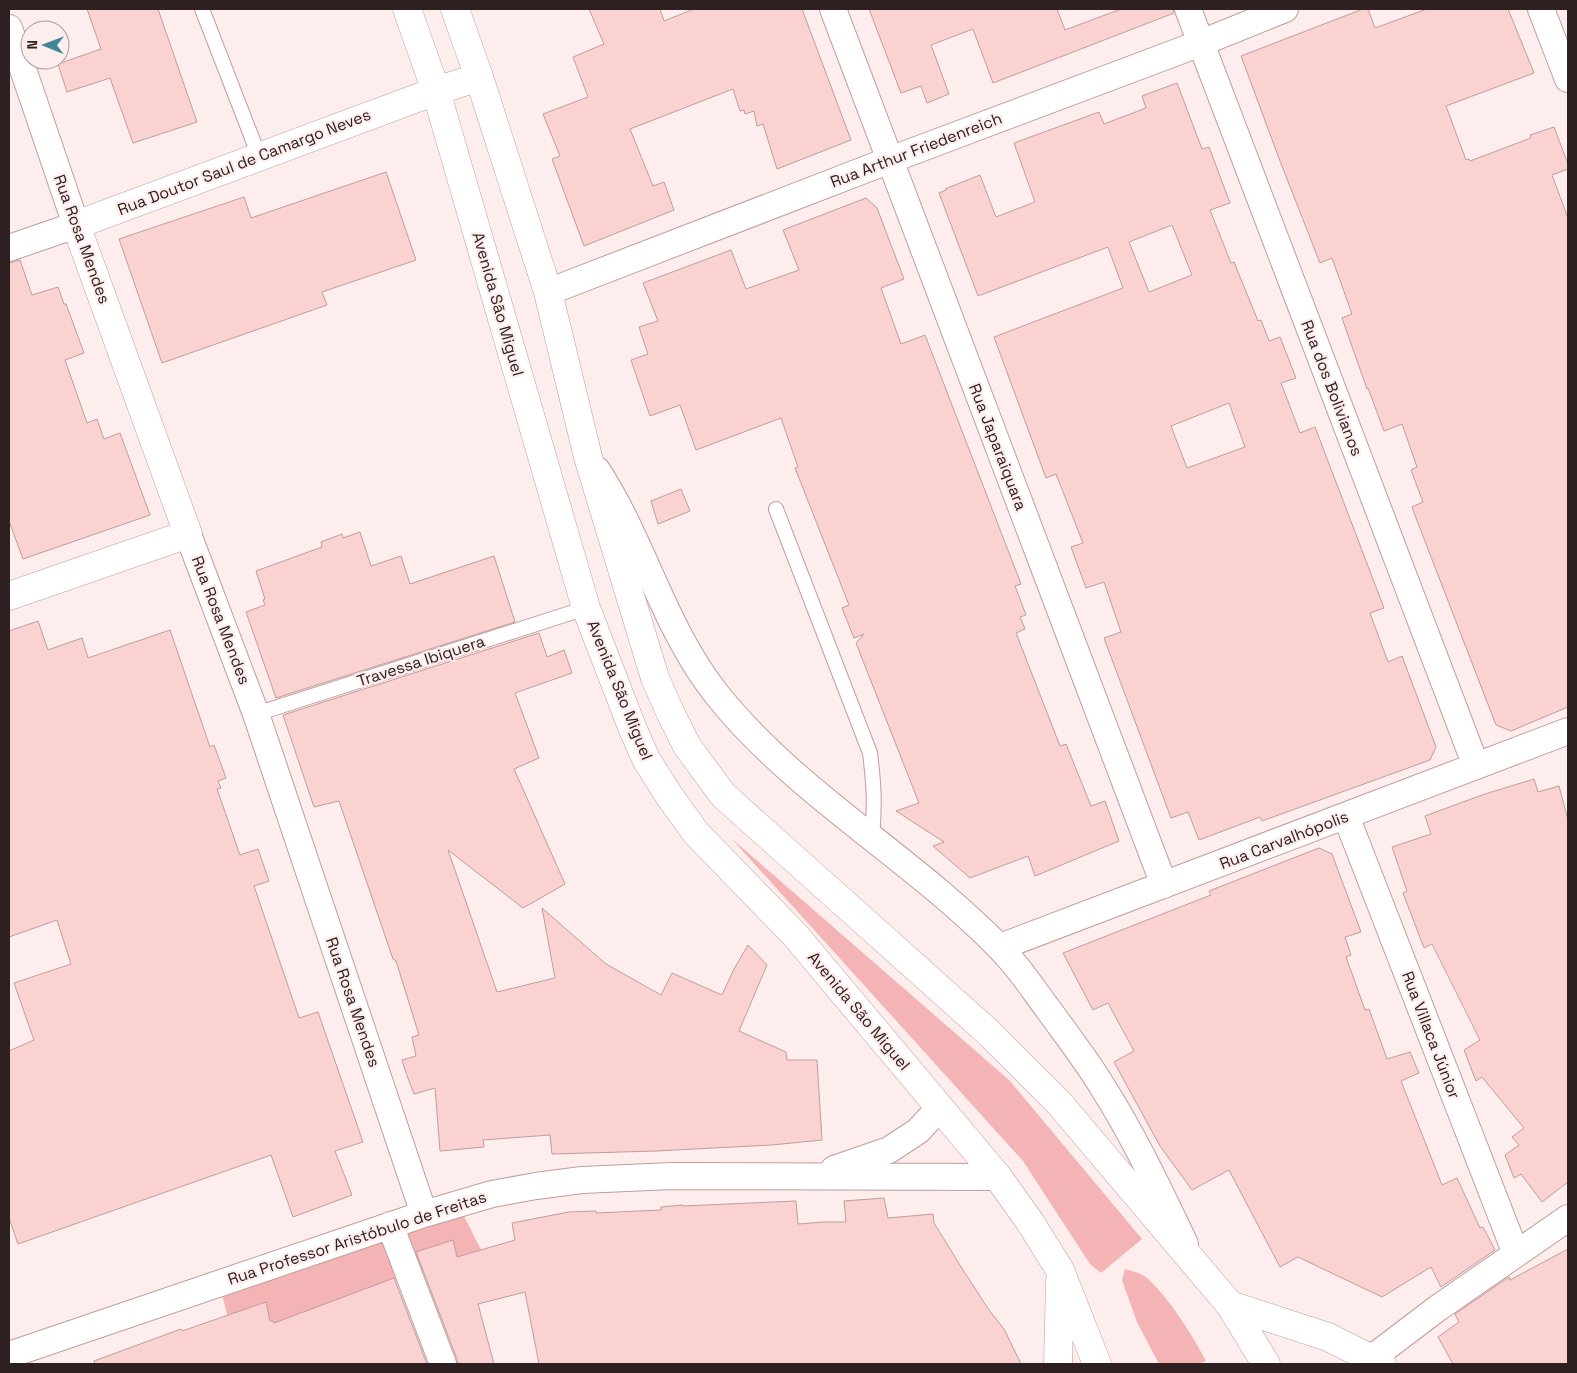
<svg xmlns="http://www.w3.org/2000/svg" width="1577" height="1373" font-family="'Space Grotesk',sans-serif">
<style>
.green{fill:#f4b3b4}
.building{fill:#fad2d2;stroke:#c19c9c;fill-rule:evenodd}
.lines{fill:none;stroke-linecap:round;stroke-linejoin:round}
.lane-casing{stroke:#c29c9d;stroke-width:16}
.street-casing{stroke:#c29c9d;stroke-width:28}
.secondary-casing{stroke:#c29c9d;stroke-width:29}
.primary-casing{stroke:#c29c9d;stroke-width:29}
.lane{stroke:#fff;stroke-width:14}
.street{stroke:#fff;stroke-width:26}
.secondary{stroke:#fff;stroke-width:28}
.primary{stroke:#fff;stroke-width:28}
.labels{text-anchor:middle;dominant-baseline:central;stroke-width:4.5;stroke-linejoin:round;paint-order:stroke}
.street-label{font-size:16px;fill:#2e2020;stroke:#feeded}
</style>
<rect width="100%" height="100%" fill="#feeded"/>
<path class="green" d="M731,838l278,242 133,159 -41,34 -11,-9 -67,-103z
M458,1204l23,46 -247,90 -15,-57z
M1125,1269c7,2 16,4 22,9 22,20 45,56 59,83l-9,3h-38l-22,-42 -15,-42z"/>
<path class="building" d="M87,9h71l39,113 -64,21 -23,-65 -43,14 -9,-28 43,-15z
M589,9h71l4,12 30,-12h108l49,131 -74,29 -14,-45 -6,2 -3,-15 -9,3 -1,-4 -4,1 -7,-22 -103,40 23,57 11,-4 10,28 -90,36 -32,-87 8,-3 -17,-42 45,-17 -15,-40 31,-13z
M869,9h188l8,21 56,-21h52l1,4 -181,70 -20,-54 -42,16 18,49 -22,9 -6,-17 -20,7z
M1363,9h5l7,19 52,-19h81l26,64 -88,33 20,54 3,-1 1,2 61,-23 -1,-3 24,-8 14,37v5l-16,6 16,43v489l-57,24 -15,-6 -80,-207 -4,-11 11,-5 -12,-32 6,-3 -15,-43 -18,7 -16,-43 -1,1 -25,-71 10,-4 -20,-56 -12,5 -40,-102 -39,-105z
M1177,83l25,66 7,-2 21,56 -20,7 21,53 3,-1 24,59 3,-1 8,21 11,-4 16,41 -15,5 19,50 15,-6 69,181 -14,5 18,49 14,-6 34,91 -6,13 -168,61 -2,-4 -61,23 -11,-28 -17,6 -67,-180 17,-6 -17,-50 -18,6 -15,-41 12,-4 -27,-69 -10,4 -52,-141 129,-49 -15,-41 -130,49 -39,-103 7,-3 -1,-1 35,-14 16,42 39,-15 -21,-59 85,-31 5,12 42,-16 -4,-12zM1172,225l20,50 -43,17 -20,-50zM1229,403l16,44 -58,21 -16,-42z
M386,172l30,88 -94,32 5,13 -165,58 -43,-124 125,-42 7,21z
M866,198l11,10 27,71 -23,9 20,56 24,-9 96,249 -6,2 11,29 -6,2 5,12 -9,4 44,113 6,-2 25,62 14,-5 14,40 -84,35 -7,-20 -58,22 -37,-32 11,-4 -48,-31 23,-8 -63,-160 8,-9 -10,4 -12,-30 7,-3 -54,-137 3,-1 -17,-49 -85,32 -16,-45 -30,11 -19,-56 17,-6 -9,-27 19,-6 -15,-38 88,-33 15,39 53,-19 -16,-40z
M20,260l12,35 26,-8 6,17h2l18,49 -19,7 22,63 10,-4 7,20 16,-6 30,82 -127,44 -14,-38v-258z
M681,489l9,22 -32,13 -7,-23z
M360,532l11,34 30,-10 9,28 84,-28 21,66 -239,76 -30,-86 19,-7 -2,-5 2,-1 -9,-28 66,-24 -1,-5 21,-8 1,4z
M38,621l10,29 34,-12 6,20 82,-28 40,117 4,-2 12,33 -8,3 3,7 -4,1 23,66 18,-6 11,32 -15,5 45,132 19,-6 45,130 -28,9 17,44 -59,22 -22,-62 -253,89 -9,-26v-167l25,-11 -20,-57 57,-19 -14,-44 -48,17v-306z
M539,633l8,24 17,-7 8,23 -57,20 24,65 -25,11 51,115 -42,24 -75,-58 49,142 58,-14 -13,-70 64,56 55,31 11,-22 50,22 12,-26 14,-24 19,20 -28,66 47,21 1,8h30l5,80 -50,5 -116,6 -104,3 -2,-19 -67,5 1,7 -44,4 -5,-63 -21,6 -8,-21 -4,-13 14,-4 -4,-19 7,-2 -23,-74 -3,-2 -54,-158 -25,6 -31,-92z
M1534,779l4,13 21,-6 9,34v362l-26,20 -21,-28 -7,4 -9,-23 14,-10 -7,-8 12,-9 -42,-51 -6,4 -12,-31 16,-10 -48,-96 -8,4 -21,-55 4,-2 -15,-44 39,-13 -6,-18 57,-21z
M1319,848l13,6 29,78 -16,5 6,18 -5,2 19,53 4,-1 18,50 23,-7 9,21 -18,8 41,104 15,-7 23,50 3,-1 12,23 -54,37 -10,-20 -49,30 -84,-40 -18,10 -51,-97 -37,20 -32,-44 -46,-84 20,-11 -26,-48 -15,7 -30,-57 148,-58 -2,-4z
M884,1198l4,20 45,-4 1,9 29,47 26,40 15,19 17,35h-482l-14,-72 -47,12 16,60h-36l-1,-5 -41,-107 37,-12 4,17 58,-17 -3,-17 57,-11 27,-1v2l65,-3v-3l22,-2v1l113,-5 2,23 25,-2h23l-2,-21z
M1568,1249v115h-115l-15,-27 21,-15 -4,-8 54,-37 1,3z
M394,1278l33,86h-332l-1,-3 87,-32 1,2 84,-29 4,19h3l1,2z"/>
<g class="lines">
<g class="lane-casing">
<path id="lane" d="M202,9l57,147
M776,509l94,244c4,32 5,52 2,84
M256,714l330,-106"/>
</g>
<g class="street-casing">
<path id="street" d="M833,9l331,876
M1188,9l288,757
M1541,9l27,70
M9,28l67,197 -67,23
M548,292l342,-132 311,-117 84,-34
M597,470c47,72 67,159 121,226 79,98 193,161 281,251 20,19 35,44 52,66 17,24 36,48 51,73 32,50 57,104 83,158
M188,534l68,180 168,500
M1346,816l170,438
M1000,947l568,-216
M834,1169l55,-19 29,-19 22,-24
M390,1225l53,139
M9,1355l415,-141 68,-20 44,-8 46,-6 90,-4 326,1
M1372,1358l66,-50 130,-90"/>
</g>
<g class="secondary-casing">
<path id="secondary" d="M9,596l179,-62 -112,-309 360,-134 43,-14"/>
</g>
<g class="primary-casing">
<path id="primary" d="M407,9l29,82 150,517 46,119 14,32 24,38 26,36 99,102 203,242 32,45 30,48 37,94
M455,9l24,68 69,215 40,165 67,221 15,34 17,34 36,49 265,237 71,71 171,202 36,59
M1230,1305l98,32 54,27
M1058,1364l2,-82"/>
</g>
<use href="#lane" class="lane"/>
<use href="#street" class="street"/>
<use href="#secondary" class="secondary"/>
<use href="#primary" class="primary"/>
</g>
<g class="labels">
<g class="street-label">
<text transform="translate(916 150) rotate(-21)">Rua Arthur Friedenreich</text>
<text transform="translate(244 162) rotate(-21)">Rua Doutor Saul de Camargo Neves</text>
<text transform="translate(82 239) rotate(70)">Rua Rosa Mendes</text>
<text transform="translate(498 304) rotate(74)">Avenida São Miguel</text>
<text transform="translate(1332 388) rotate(69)">Rua dos Bolivianos</text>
<text transform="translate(998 447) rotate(69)">Rua Japaraiquara</text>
<text transform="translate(221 620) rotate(69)">Rua Rosa Mendes</text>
<text transform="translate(421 661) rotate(-18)">Travessa Ibiquera</text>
<text transform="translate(620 690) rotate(68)">Avenida São Miguel</text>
<text transform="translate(1284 840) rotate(-21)">Rua Carvalhópolis</text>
<text transform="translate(353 1002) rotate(71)">Rua Rosa Mendes</text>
<text transform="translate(859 1011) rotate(50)">Avenida São Miguel</text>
<text transform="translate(1431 1035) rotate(69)">Rua Villaca Júnior</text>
<text transform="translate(357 1238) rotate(-18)">Rua Professor Aristóbulo de Freitas</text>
</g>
</g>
<rect width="1577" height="1373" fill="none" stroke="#2e2020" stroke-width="20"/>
<g transform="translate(45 45) rotate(271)"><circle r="24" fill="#feeded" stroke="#ab9b9b"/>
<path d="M0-4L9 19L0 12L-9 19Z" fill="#438696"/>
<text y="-8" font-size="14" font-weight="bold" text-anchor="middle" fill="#2e2020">N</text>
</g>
</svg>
